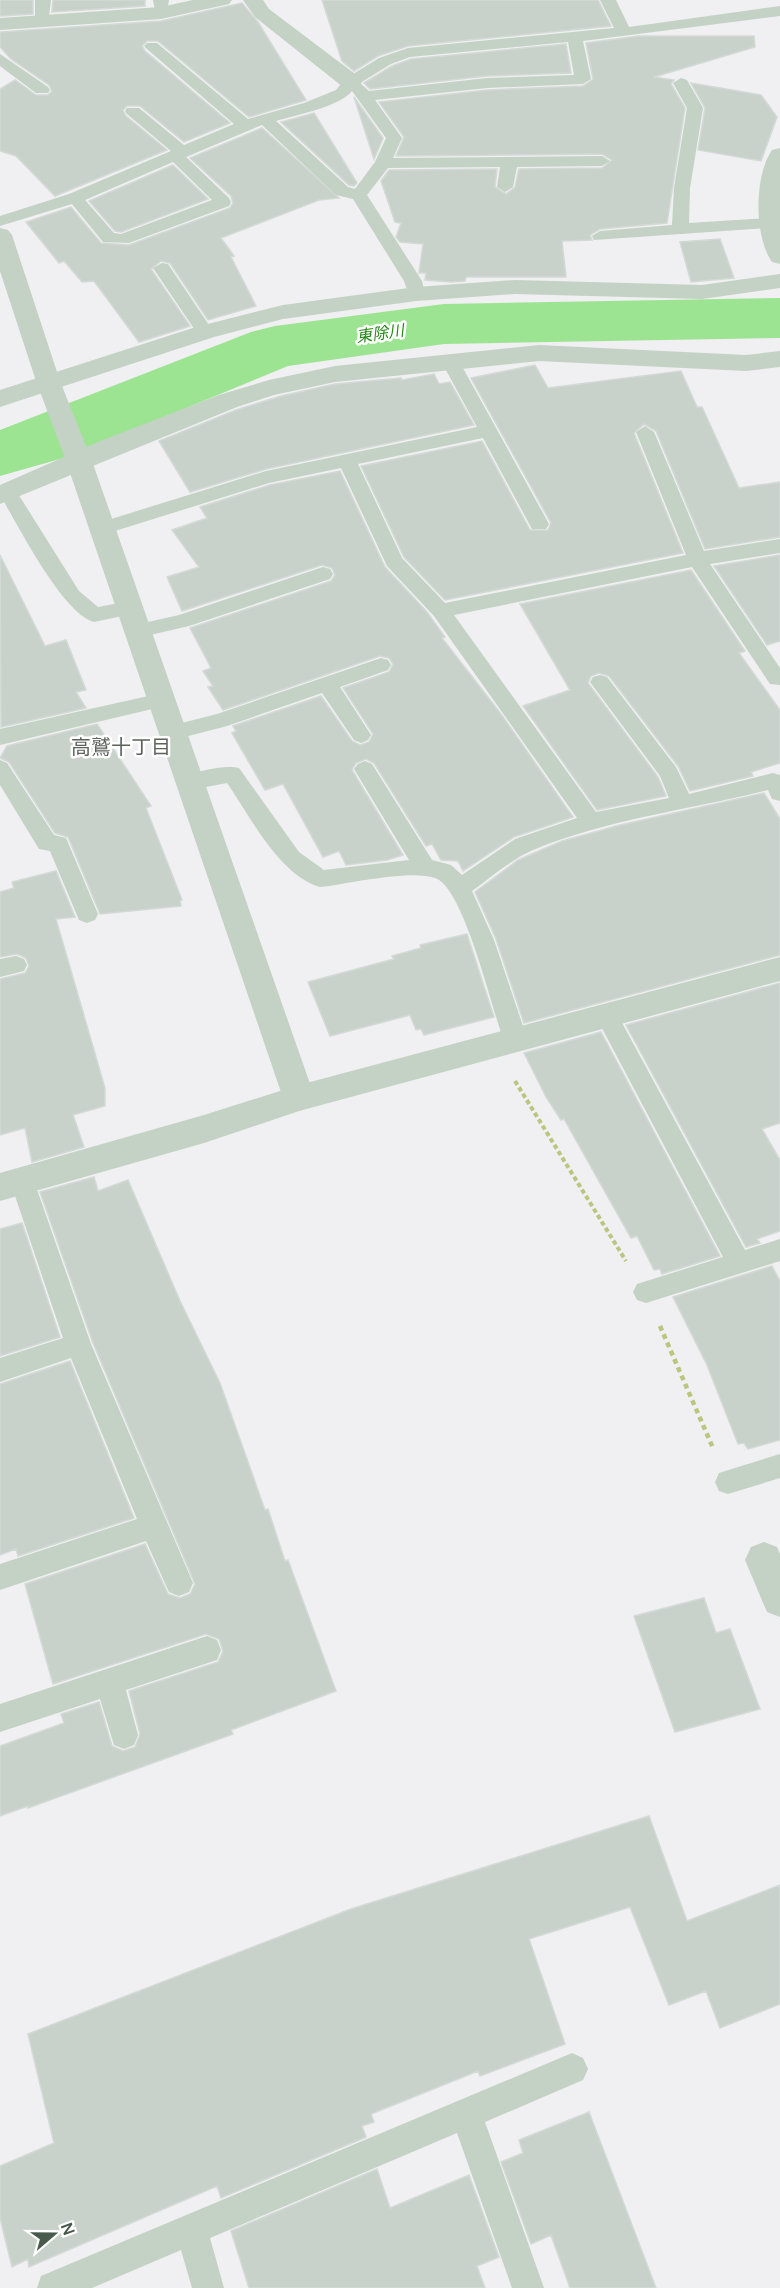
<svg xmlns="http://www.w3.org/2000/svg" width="780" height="2288" font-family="Manrope,'Noto Sans JP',sans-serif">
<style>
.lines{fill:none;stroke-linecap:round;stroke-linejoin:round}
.river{fill:#9de492;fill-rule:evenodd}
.building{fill:#c9d1cb;stroke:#d3dad6;stroke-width:1.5}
.path-far1{stroke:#bac67c;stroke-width:4;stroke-dasharray:4.5 3;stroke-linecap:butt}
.path{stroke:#bac67c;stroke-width:4.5;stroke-dasharray:5 4;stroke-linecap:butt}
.service{fill:#c3d2c5;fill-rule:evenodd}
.minor{fill:#c3d2c5;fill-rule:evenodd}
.tertiary{fill:#c3d2c5;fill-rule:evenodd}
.labels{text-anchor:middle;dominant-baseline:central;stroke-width:5;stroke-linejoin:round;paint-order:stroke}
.far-water-label{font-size:16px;font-style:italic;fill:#278718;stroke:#fff}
.neighbourhood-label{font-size:20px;fill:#5c635d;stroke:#fff}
</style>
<rect width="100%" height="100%" fill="#f0eff1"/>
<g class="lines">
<path class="river" d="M780,298v40l-336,6 -156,22 -221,91 -67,19v-46l251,-98 24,-6 169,-22z"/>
</g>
<path class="building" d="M0,0h33v14l-33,2z
M53,0h92v6l-93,6z
M322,0h276l13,26 -203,20 -30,10 -24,15 -12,-10z
M242,3l16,19 48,78 -57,17 -91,-76h-11l-5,5 3,5 85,72 -46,19 -44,-36h-13l-4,4 3,6 41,34 -112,46 -39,-40 -16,-5v-62l15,-9 21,15h12l4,-4 -3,-6 -38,-26 -11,-12v-15l161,-11z
M639,36h115l1,11 -101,30 20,3 -3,4 14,24 -18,115 -67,6 -10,6 2,5 -30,1 4,36h-100l-1,4 -14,1 -26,-2 1,-7h-7l4,-29 -23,-2 -4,-5 5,-14 -6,-1 -14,-41 8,-11 108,-1 -2,18 11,7 9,-7 4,-18 83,-1 10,-8 -10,-6 -206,2 8,-19 -25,-35 108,-12 96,-4 10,-7 -7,-36z
M566,44l5,29 -84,3 -117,13 -6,-6 28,-17 19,-7z
M691,83l70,12 16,22 -16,44 -63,-11 7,-42z
M354,97l29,41 -9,21z
M314,113l43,70 -3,3 -5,-1 -68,-63z
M262,128l77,70 -20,2 -98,38 13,18 -3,1 25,49 -48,14 -38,-57 -9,-2 -10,8 39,57 -51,16 -45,-61 -12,1 -18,-21 -5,2 -33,-41 45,-15 30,36 28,2 101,-37 3,-5 -2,-7 -41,-38z
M173,165l35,34 -87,33 -6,-1 -26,-30z
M720,239l14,39 -43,4 -11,-40z
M535,365l13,23 133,-17 16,36h5l37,81 41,-6v55l-75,12 -49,-118 -12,-7 -10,9 49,120 -238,47 -41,-43 -43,-91 121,-25 48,89h18l3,-7 -80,-145z
M434,374l5,10 11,-2 24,43 -208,44 -76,23 -31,-51 77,-31 45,-14 54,-12 66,-6 1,2z
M340,471l45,96 42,45 18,25 -3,1 59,76 72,103 -59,20 -51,34 -5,-10 -17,-1 -9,-16 -6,2 -52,-83 -8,-4 -10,4 -4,7 51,85 -16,5 -41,5 -7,-14 -16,6 -40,-73 -18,6 -33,-57 4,-2 -3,-5 88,-30 31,45 8,4 9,-3 4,-8 -30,-46 46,-16 4,-8 -4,-6 -9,-2 -157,54 -15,-23 5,-1 -10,-15 8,-3 -21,-40 141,-47 4,-6 -3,-7 -10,-3 -140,46 -15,-34 32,-10 -27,-37 35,-12 -7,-11 70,-22z
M0,555l45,91 21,-6 20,50 -10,2 10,16 -85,19z
M780,555v86l-13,4 -53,-79z
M691,570l54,81 -6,2 41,57v53l-29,9 2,4 -63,15 -12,-25 -69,-90 -10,-3 -8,3 -3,7 70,94 8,19 -69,14 -74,-104 47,-16 -50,-86z
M97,724l54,82 -5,2 36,92 -2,1 1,5 -81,8 -32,-77 -13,-4 -46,-71 -9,-4 7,-12z
M764,793l16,26v136l-256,68 -28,-84 -21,-47 43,-32 44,-19 58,-16z
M56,871l19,46 -19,2 49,169v18l-32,9 11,32 -52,15 -7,-34 -25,7v-156l25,-6 4,-7 -3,-8 -9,-4 -17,3v-65l14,-4 -2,-6z
M467,934l27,83 -70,18 -3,-6 -5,1 -6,-15 -80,21 -22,-54 86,-23 -2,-3 29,-8 -1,-3z
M780,983v140l-18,6 18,31v71l-23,8 3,4 -14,4 -120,-222z
M601,1032l119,224 -58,18 -2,-5 -6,1 -17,-34 -6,2 -67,-119 -3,1 -15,-23 -22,-44z
M94,1177l4,14 30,-11 52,121 40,82 45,127 3,-1 17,52 3,-1 48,131 -105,39 2,4 -205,74v-2l-28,10v-70l64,-23 -3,-9 38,-12 13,44 11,5 12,-4 5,-13 -11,-43 89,-29 5,-11 -4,-12 -13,-5 -153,50 -28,-100 120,-40 23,50 12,4 10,-4 5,-10 -102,-241 -53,-151z
M22,1223l38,114 -60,19v-127z
M772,1266l8,15v159l-32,9 -4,-6 -6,1 -31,-79 -34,-68z
M70,1361l64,157 -116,38 -2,-7 -16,6v-171z
M704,1598l12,35 14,-4 30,80 -85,23 -41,-116z
M649,1816l38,105 93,-36v119l-60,24 -14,-37 -37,14 -39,-98 -101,32 36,105 -85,32 -2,-5 -107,43 3,8 -12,4 4,11 -145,61 -4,-12 -188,81 -1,-8 -16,8 -12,-49v-52l54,-23 -26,-109 323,-125z
M589,2112l48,126 19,50h-86l-19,-53 -20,9 -30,-82 22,-9 -4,-13z
M377,2169l13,39 79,-33 30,82 -22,9 8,22h-236l-18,-57z"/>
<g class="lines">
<path class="path-far1" d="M515,1081l111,180"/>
<path class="path" d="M660,1326l53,122"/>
<path class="service" d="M35,0h16l-3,24 -5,2 -8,-5z
M153,0h16l-3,16h-10z
M600,0h16l13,27 151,-21v10l-197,25 8,38 -8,5 -96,4 -112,12 27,38 -9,20 209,-2 8,5 -8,5 -85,1 -4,20 -8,5 -8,-5 3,-20 -112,1 -21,27 55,86 3,13 -3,4h-12l-6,-17 -51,-82 -17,-4 -74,-70 -76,32 43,41 2,4 -2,4 -100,37 -26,-1 -31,-38 -72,22v-10l69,-22 102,-43 -44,-37 -2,-3 2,-3h12l45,37 50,-21 -87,-75 -3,-3 3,-3h10l91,76 56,-16 32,-13 9,-11 34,-21 29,-10 206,-20zM568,42l6,33 -87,3 -118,13 -9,-8 31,-19 19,-7zM352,91l34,47 -11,24 -20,27 -7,-2 -72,-66c20,-6 63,-14 76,-30zM173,162l39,38 -91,34 -7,-1 -29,-33z
M0,54l48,33 2,3 -2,3h-12l-36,-27z
M681,78l6,2 16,28 -13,80 -1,35 80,-5 8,5 -8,5 -175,12 -2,-4 8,-5 72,-6 2,-37 13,-80 -14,-25z
M162,263l6,1 43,64 3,4 -3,4h-12l-46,-68z
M450,355l9,6 90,163 -3,5h-14l-49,-91 -125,26 44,94 43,45 241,-48 -50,-123 9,-6 9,6 50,119 76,-12v14l-70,11 70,104v17l-10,-1 -78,-117 -238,48 142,197 73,-14 -9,-22 -70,-94 3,-5 7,-2 7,2 69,90 13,27 84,-21 7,2v26l-8,-2 -4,-9c-78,20 -161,29 -235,60 -21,9 -42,27 -61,41l22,49 34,101 -4,7 -8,2 -8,-2 -4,-7c-12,-31 -40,-154 -69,-163 -25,-9 -87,6 -115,9 -41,-12 -70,-71 -93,-104l-37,7 -7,-2 -4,-6 4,-6c15,-4 40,-12 56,-8l60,84 25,18 85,-10 -55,-91 4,-5 7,-3 7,3 60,96 19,5 11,10 53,-36 62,-21 -143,-202 -47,-50 -46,-98 -72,15 -167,52 -7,-1 -3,-5 3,-5 171,-53 211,-44 -36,-66z
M8,487l7,2 64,102 19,16 32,-6 7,2 3,5 -3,5 -43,9c-32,-9 -76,-97 -94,-127l1,-6z
M323,567l7,2 3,5 -3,5 -141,47 -52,12 -7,-2 -3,-5 3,-5 49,-11z
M381,658l7,2 3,5 -3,5 -48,17 31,48 -3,5 -7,3 -7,-3 -32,-47 -95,33 -54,14 -7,-3 -3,-5 3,-5 51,-13z
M162,693l7,2 3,5 -3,5 -169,40v-16z
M0,760l7,3 47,72 12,3 32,76 -3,6 -8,3 -8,-3 -29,-69 -11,-2 -39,-64z
M16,956l8,3 3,6 -3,6 -24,6v-18z
M606,1006l8,2 131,242 35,-11v22l-134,42 -9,-3 -4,-8 4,-8 86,-27 -128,-242 3,-7z
M22,1171l9,3 3,7 57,163 102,239 -4,9 -10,4 -10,-4 -23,-51 -146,49v-26l137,-45 -66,-161 -71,24v-24l63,-20 -53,-157 3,-7z
M780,1454v24l-52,16 -9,-3 -4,-9 4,-9z
M207,1636l10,4 4,10 -4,10 -91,30 12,45 -4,10 -10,4 -10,-4 -14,-46 -100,33v-28z
M572,2053l11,5 5,11 -5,11 -98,42 59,166h-32l-55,-155 -247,105 14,50h-32l-11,-38 -89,38h-55l4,-12z"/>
<path class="minor" d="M193,0h39l-3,4 -68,15 -161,11v-12l161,-11z
M243,0h20l6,9 90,68 3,5 -3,5h-16l-88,-70z
M780,148v116l-8,-2c-18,-26 -18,-86 0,-112z
M780,274v14l-78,11 -187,-5 -99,7 -133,18 -69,18 -214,70v-17l196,-63 87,-22 133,-18 99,-7 187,5z
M539,345l207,10 34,-4v16l-34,4 -207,-10 -204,21 -61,13 -37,12 -237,97v-19l103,-45 116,-45 50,-15 66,-14z
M780,957v24l-481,130 -95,32 -204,58v-28l204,-58 95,-30z
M764,1542l13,5 3,7v63l-13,-5 -22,-52 6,-13z"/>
<path class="tertiary" d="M0,228l8,2 4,5 48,146 32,80 223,637 -5,9 -11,4 -11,-4 -5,-9 -217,-637 -30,-80 -36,-110z"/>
</g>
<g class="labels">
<g class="far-water-label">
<text transform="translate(380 333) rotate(-8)">東除川</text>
</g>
<g class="neighbourhood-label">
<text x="121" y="746">高鷲十丁目</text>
</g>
</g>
<g transform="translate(54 2234) rotate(70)" stroke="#ffffff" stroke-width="4.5" paint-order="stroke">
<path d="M0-4.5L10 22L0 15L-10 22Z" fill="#485a4b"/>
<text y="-9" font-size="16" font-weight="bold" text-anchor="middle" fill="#485a4b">N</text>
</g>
</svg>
